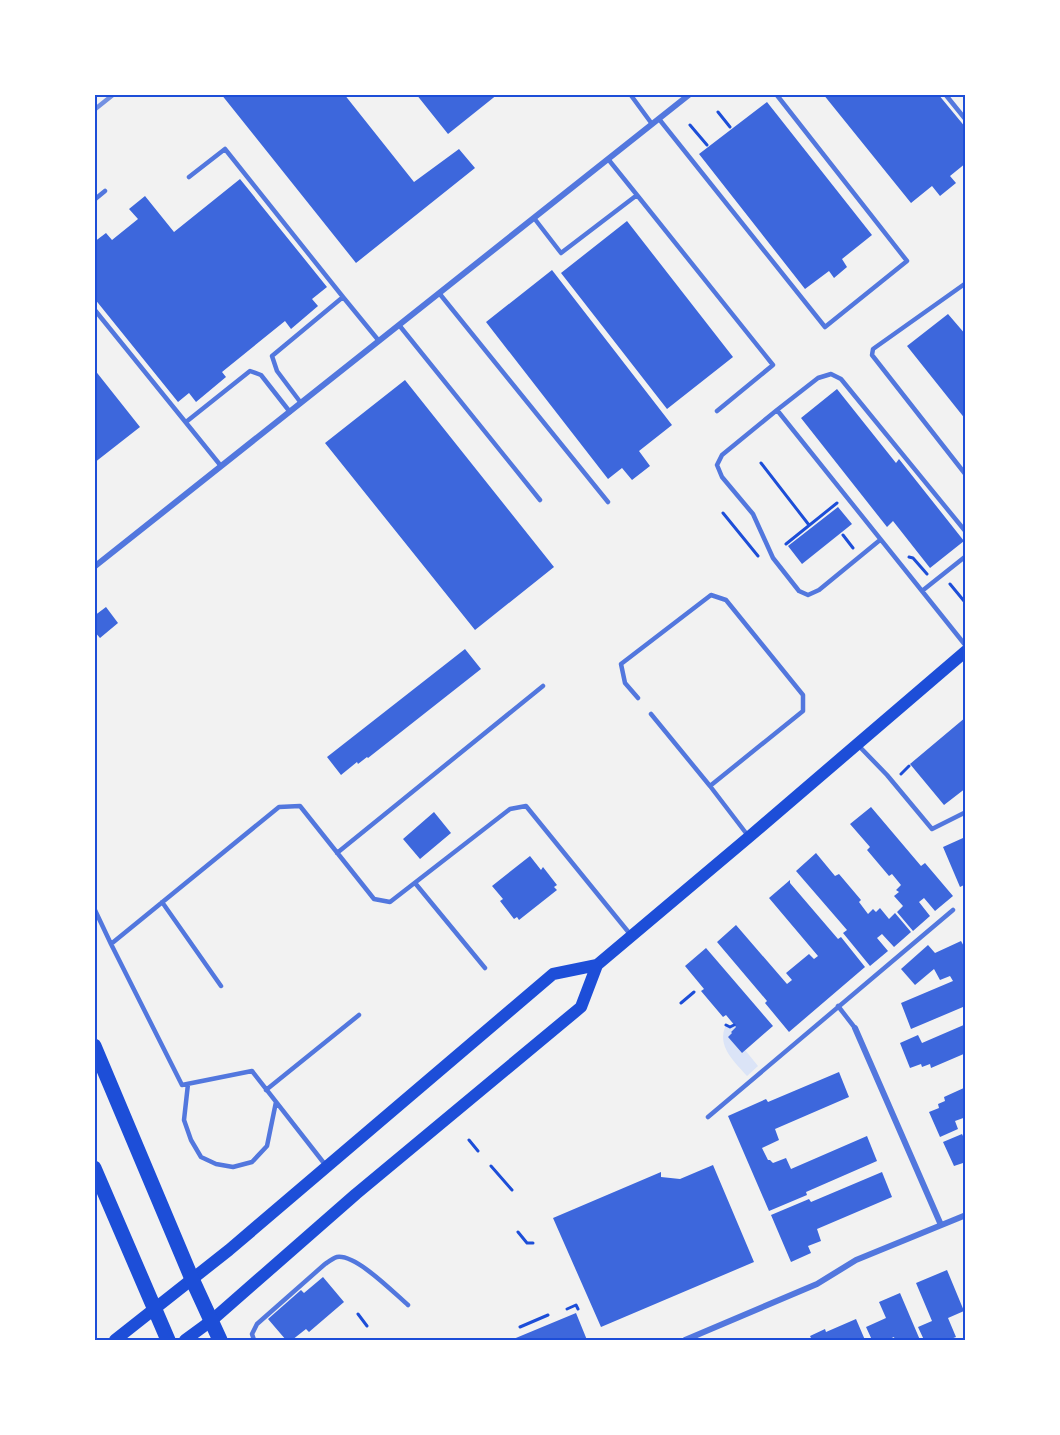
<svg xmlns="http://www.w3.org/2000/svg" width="1060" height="1435" font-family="Roboto,sans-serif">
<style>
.green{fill:#dbe4f7}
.building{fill:#3d67dc}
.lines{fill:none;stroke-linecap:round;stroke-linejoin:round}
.path{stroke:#1d4ed8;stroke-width:3}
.service{stroke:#5277de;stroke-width:4.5}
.minor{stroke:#5277de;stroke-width:6}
.secondary{stroke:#1d4ed8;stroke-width:12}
.primary{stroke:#1d4ed8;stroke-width:15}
.rail{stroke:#7290e2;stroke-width:4.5}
.neatline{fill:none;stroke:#1d4ed8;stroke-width:2}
</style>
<rect width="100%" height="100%" fill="#f2f2f2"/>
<path class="green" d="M726,1025h8l2,2 -5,4 1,2 -4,4 14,16 3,-3 13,16 -11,10c-13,-15 -31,-30 -21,-51z"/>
<path class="building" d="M221,94h123l70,88 45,-33 16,19 -119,95z
M416,94h82l-50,40z
M823,94h115l28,34v35l-16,13 6,7 -16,13 -8,-10 -21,17z
M767,102l105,133 -30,24 5,8 -13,11 -5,-7 -24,18 -106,-135z
M240,179l87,108 -15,12 6,7 -27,23 -6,-8 -63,51 4,5 -30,25 -7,-9 -11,9 -84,-104v-43l2,-2 -2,-2v-9l12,-9 6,7 26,-21 -9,-10 16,-13 29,36z
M627,221l106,136 -66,52 -106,-136z
M552,270l120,155 -33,26 11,15 -18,14 -10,-12 -14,11 -122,-157z
M948,314l18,21v85l-59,-74z
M94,369l46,58 -46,36z
M405,380l149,187 -79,63 -150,-187z
M837,389l59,74 3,-4 65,82 -34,27 -37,-47 -6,6 -86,-109z
M838,507l14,17 -50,40 -14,-18z
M106,607l12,16 -18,15 -6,-7v-15z
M465,649l16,20 -113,89 -1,-1 -9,7 -1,-2 -16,13 -14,-18z
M966,717v71l-22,17 -34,-41z
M871,807l50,59 4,-3 28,33 -18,15 -11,-13 -5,4 11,14 -17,15 -16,-19 6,-6 -9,-10 5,-4 -3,-2 5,-5 -9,-11 -3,2 -22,-26 3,-3 -20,-23z
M434,812l17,21 -31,26 -17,-20z
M963,838l3,4v42l-6,3 -17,-40z
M816,853l19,23 4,-2 22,26 -2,2 9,12 5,-5 3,3 4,-4 9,11 6,-6 16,19 -17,15 -12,-13 -5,4 11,13 -18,15 -27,-33 4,-3 -51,-59z
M530,856l11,14 2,-3 14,18 -3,2 3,3 -38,30 -2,-3 -3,2 -14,-18 3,-2 -11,-13z
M790,880v3l48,56 3,-2 24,30 -76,65 -24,-29 2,-2 -50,-59 19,-17 51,59 5,-4 -6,-7 23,-19 5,5 4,-3 -49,-58z
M961,941l5,9v63l-3,-6 -52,22 -10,-26 52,-22 -3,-5 -10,4 -6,-11 -19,16 -14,-16 27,-24 7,8z
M706,948l67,78 -31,27 -14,-16 4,-4 -1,-1 5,-5 -10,-12 -3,2 -22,-26 3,-2 -19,-23z
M966,1024v29l-35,15 -1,-4 -8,3 -1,-3 -11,4 -10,-25 18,-8 4,8z
M839,1072l10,25 -74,32 4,11 -17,8 6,12h2l3,3 13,-5 5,11 76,-33 10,25 -71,31 1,3 -38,16 -41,-95 38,-17 2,3z
M966,1087v30l-11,4 3,8 -18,8 -11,-25 10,-4 -1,-4 7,-3 -1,-4z
M962,1134l4,8v20l-12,4 -11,-24z
M713,1165l41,97 -153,65 -48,-109 108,-46v5l19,2z
M882,1172l10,25 -75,32 4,12 -13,5 3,7 -20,9 -20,-47 38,-16 2,3z
M947,1270l17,41 -16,7 8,19 -8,3h-24l-6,-13 14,-6 -16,-38z
M323,1277l21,25 -35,30 -3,-3 -14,11 -2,-1 -4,1 -18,-21 33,-29 3,3z
M900,1293l20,47h-25l-1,-3 -7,3h-15l-6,-13 20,-9 -7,-16z
M576,1313l11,27h-76z
M856,1319l9,21h-53l-2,-4 15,-7 1,3z"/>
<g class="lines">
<path class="path" d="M718,112l12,15
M690,125l17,20
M761,463l48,62
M723,513l35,43
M843,535l10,13
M786,544l51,-41
M909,557l4,1 14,16
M950,584l14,17
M901,774l8,-8
M681,1003l13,-11
M726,1025l4,2 4,-2
M469,1140l9,11
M491,1166l21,24
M518,1232l9,11h6
M567,1309l9,-4 2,4
M358,1314l9,12
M520,1327l28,-12"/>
<path class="service" d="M630,94l22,30
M945,94l21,26
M659,119l166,208 82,-66 -131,-167
M189,177l36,-28 118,148
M637,195l136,170 -56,46
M94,200l11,-9
M534,218l27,35 76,-58 -29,-36
M966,283l-93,66 -1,6 94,120
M439,293l169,209
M94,309l127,157
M399,325l141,175
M301,403l-24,-32 -5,-15 71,-59 36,44
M777,410l145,181
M186,422l64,-51 11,4 29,37
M880,540l-61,50 -11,5 -9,-4 -26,-33 -20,-44 -31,-37 -5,-12 5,-10 55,-45 41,-32 13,-4 10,5 125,153
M966,556l-44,35 44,55
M638,698l-13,-15 -4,-19 90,-69 15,5 77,95v16l-93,75
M651,714l59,72 39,51
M857,744l30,31 45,54 34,-17
M337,853l206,-167
M415,883l70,85
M162,902l59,84
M94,908l17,36
M838,1006l17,22
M188,1084l-4,36 7,20 10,17 15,7 17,3 19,-5 15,-16 9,-44
M266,1090l93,-75
M708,1117l245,-207
M327,1167l-75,-96 -70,14 -71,-141 168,-137 21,-1 74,93 16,3 120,-93 16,-3 104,128
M254,1340l-2,-6 5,-10 68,-60c3,-2 8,-6 12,-7 19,-3 57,36 71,48"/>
<path class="minor" d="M94,567l596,-473
M855,1028l86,197
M685,1340l132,-56 39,-24 110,-45"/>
<path class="secondary" d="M115,1340l114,-90 324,-276 44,-9 152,-128 217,-186
M185,1340l26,-19 145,-127 225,-187 16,-42"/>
<path class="primary" d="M94,1046l98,233 28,61
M94,1168l74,172"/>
<path class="rail" d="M94,110l20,-16"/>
</g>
<rect width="1060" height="1435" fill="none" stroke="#ffffff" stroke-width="192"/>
<rect x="96" y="96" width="868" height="1243" class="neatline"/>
</svg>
